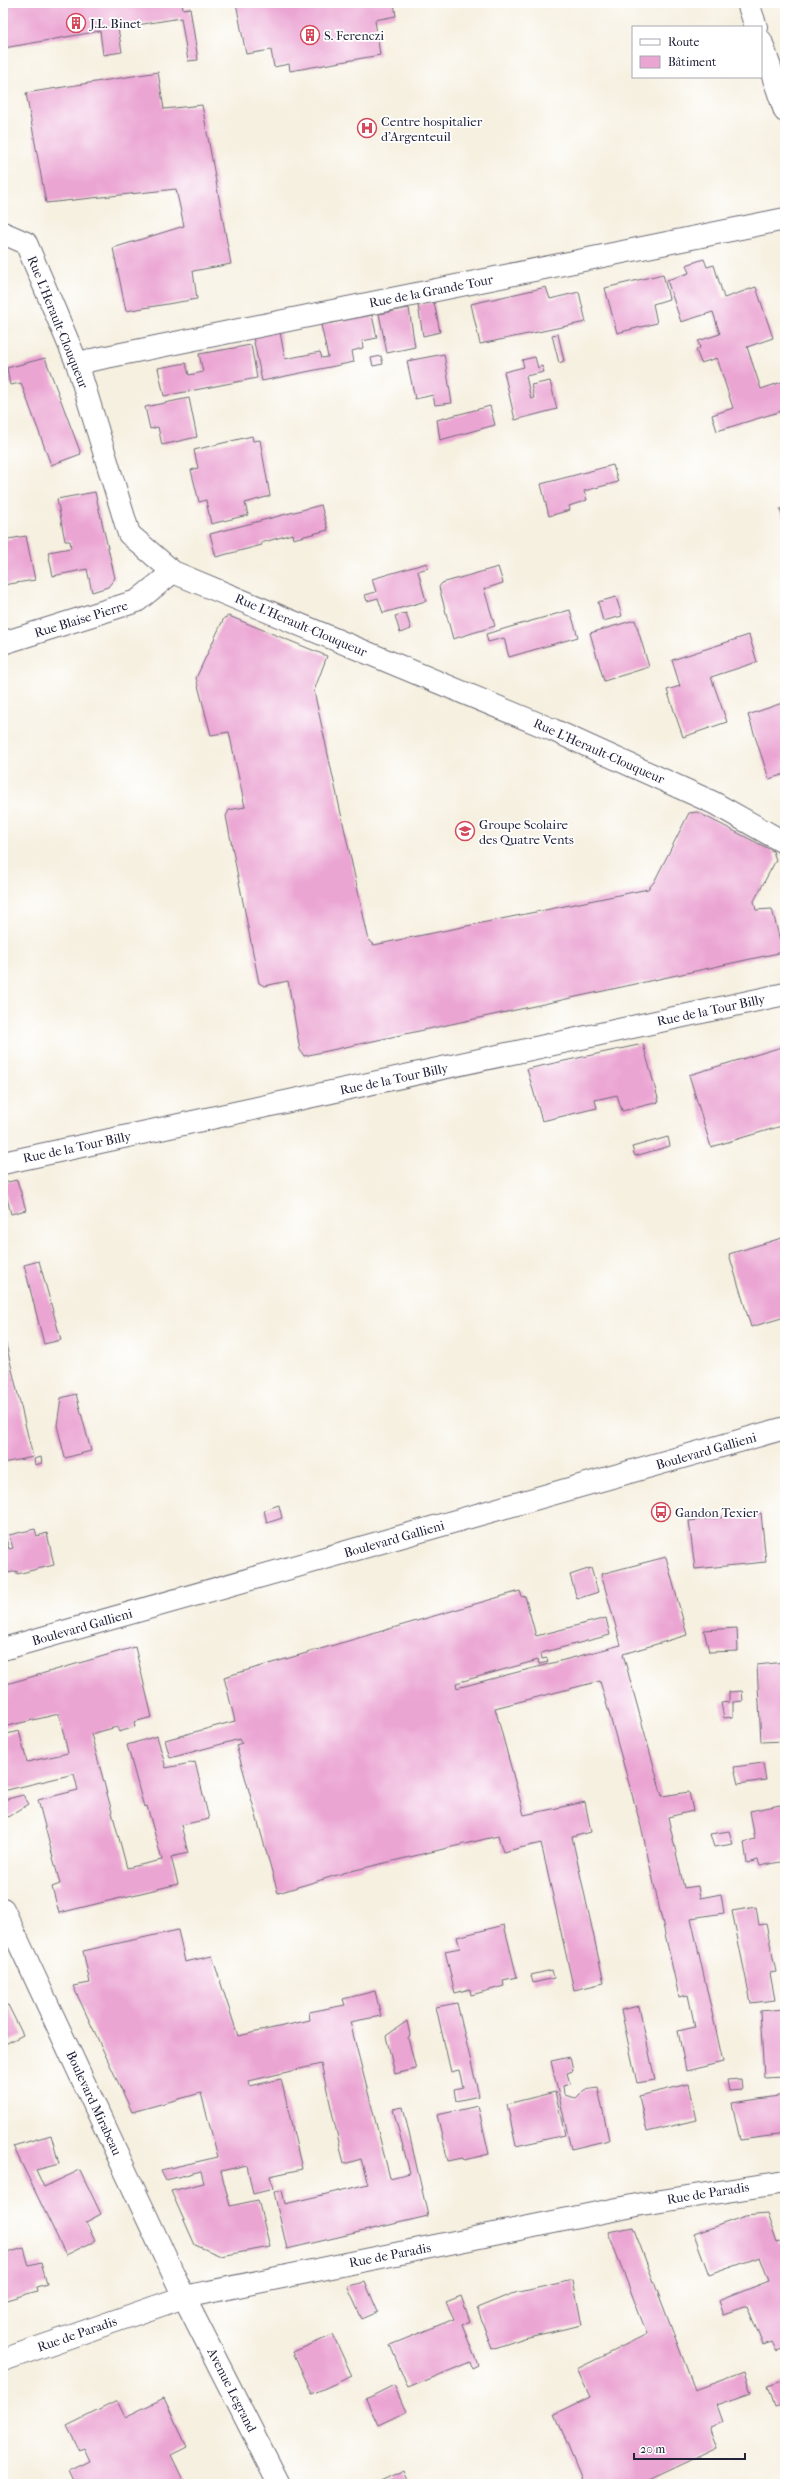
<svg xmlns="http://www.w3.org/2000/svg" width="788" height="2487" font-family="'IM FELL French Canon',serif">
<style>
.building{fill:#eba5d3}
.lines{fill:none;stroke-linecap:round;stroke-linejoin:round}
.minor-casing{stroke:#6c6a75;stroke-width:24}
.major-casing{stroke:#6c6a75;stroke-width:24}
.minor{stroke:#fff;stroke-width:22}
.major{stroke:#fff;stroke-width:22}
.labels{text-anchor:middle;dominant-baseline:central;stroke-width:3.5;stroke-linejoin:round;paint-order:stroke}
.poi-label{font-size:13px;fill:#22223b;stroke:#fff;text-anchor:start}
.street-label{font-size:13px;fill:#22223b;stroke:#fff}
</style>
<rect width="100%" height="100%" fill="#fff"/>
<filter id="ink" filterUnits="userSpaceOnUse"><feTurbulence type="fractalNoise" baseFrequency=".025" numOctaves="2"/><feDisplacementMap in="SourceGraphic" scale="8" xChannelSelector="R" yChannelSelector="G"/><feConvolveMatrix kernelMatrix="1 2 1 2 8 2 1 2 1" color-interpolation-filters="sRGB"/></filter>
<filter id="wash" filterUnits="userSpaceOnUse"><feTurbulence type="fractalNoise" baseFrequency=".012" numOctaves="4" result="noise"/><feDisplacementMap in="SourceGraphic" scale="16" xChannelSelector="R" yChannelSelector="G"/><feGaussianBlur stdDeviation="0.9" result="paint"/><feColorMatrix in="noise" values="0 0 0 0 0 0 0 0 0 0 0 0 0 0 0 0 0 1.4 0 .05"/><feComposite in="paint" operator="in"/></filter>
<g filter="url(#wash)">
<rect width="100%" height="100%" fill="#f6f0e0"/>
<g id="blocks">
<path class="building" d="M3,3h179l1,6 7,-1 8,52 -10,1 -7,-43 -63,10 4,24 -19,3 -3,-24 -96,17z
M236,3h158l2,13 -21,4 5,35 -90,16 -1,-7 -15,3 -3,-17 -25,4z
M158,72l6,37 38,-4 29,159 -38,7 4,28 -71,12 -13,-63 71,-22 -8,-37 -130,14 -20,-110z
M704,259l3,8 7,-2 10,33 32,-11 17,51 -26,9 14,42 24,-8v29l-68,21 -5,-16 21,-7 -16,-50 -16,5 -5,-13 4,-2 -2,-7 22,-7 -7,-22 -32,10 -14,-42 22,-7 -3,-8z
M663,274l6,25 -16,5 4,19 -40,10 -12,-45z
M546,287l4,12 29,-7 7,30 -106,22 -9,-40z
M434,302l6,30 -17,4 -5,-31z
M409,308l6,39 -28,6 -8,-39z
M372,315l5,23 -15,3 1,7 -11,3 2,11 -92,19 -10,-49 27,-5 6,32 35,-7 2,6 6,-1 -7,-32z
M558,334l6,27 -5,2 -7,-28z
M251,345l6,33 -93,18 -6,-28 28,-5 3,12 14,-3 -4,-18z
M444,354l8,49 -17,2 -2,-10 -18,4 -8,-38z
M381,356l2,8 -10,2 -2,-8z
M535,357l3,11 4,-2 2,6 -18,4 5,23 3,-1 -3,-13 19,-4 7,28 -42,11 -11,-48 20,-5 -2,-7z
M45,358l36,96 -30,11 -30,-82 -11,2 -3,-17z
M189,398l8,39 -35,8 -4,-18 -8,2 -5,-22z
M490,406l5,19 -55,15 -3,-20z
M252,436l1,5 7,-1 10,56 -25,7 3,12 -37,9 -5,-24 -7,2 -8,-32 7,-2 -4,-18z
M613,465l5,17 -34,9 3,9 -18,6 1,4 -21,6 -8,-32z
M95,492l20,86 -7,9 -16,5 -5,-23 -34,7 -5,-24 23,-4 -1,-7h-5l-8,-42z
M321,505l7,25 -35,9 -1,-5 -31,9 1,2 -46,12 -6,-23z
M785,508v17l-5,-16z
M26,536l9,44 -32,5v-45z
M427,563l1,5 -10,3 8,30 -43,12 -5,-15 -11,3 -2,-6 11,-3 -4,-13z
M498,567l5,16 -19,6 11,37 -42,13 -14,-52 3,-4z
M616,597l6,19 -19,5 -5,-19z
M570,610l8,27 -69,20 -5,-19 -16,4 -2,-8z
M406,613l5,16 -11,4 -5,-17z
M229,616l98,40 -13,35 55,250 5,4 274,-56 6,-7 35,-69 8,-1 76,39 3,9 -22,41 2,9 16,-1 11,43 -479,104 -4,-6 -12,-69 -24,5 -5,-3 -33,-167 3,-6 16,-3 -16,-75 -18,3 -15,-57 28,-60z
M635,620l14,47 -45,14 -14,-48z
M749,635l8,27 -46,15 16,45 -44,15 -16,-47 13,-4 -8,-26z
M785,702v72l-16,5 -21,-64z
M643,1044l16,58 -37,9 -5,-16 -22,5 2,8 -55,13 -15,-52z
M785,1046v79l-74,22 -22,-72z
M668,1137l2,9 -35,10 -3,-9z
M17,1180l9,30 -15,4 -8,-31z
M785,1237v80l-34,10 -22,-73z
M39,1261l22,79 -17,4 -20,-79z
M3,1332l30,125 -30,6z
M76,1394l15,57 -26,7 -8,-33 4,-27z
M41,1457l1,6 -7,2 -1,-6z
M279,1505l3,13 -15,5 -3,-13z
M761,1513l5,49 -71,7 -6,-48z
M3,1529l6,20 4,-1 -4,-13 26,-6 2,7 10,-3 7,32 -37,9v-3l-14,3z
M666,1557l21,78 -64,19 39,142 27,-4 4,19 -25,6 16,71 14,-2 2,12 21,-4 3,19 -33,5 32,144 -37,9 -8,-40 17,-4 -7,-32 -9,2 -37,-167 -42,-149 -105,27 29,107 61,-13 6,30 -19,5 32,146 -30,7 -33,-147 -38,9 -5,-16 -151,36 -69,21 -42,-148 6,-2 -2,-4 -70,19 -5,-18 70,-19 -11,-44 296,-86 2,6 3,-1 11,40 70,-18 4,17 -69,18 1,6 5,-1 1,4 -9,2 -1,-4 -82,23 1,5 164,-43 -20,-71z
M591,1568l7,24 -21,7 -7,-24z
M737,1628l1,23 -29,1 -5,-22z
M135,1647l17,70 -18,5 1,5 -16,5 -2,-5 -26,7 36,134 35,-8 -15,-54 -3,1 -17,-62 30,-9 9,32 29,-6 14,57 -28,6 7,28 -17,4 7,27 -119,29 -7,-26 8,-3 -22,-84 40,-10 -4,-16 -71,17v-56l16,-4 8,31 41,-9 -9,-39 -56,13v-42z
M785,1662v79l-24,1 -4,-77z
M742,1691l1,10 -10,1v15l-9,1 -3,-15 8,-1v-10z
M763,1763l3,17 -28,4 -4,-17z
M23,1795l6,9 -23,14 -3,-5v-13z
M785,1804v57l-25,5 -2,-6 -11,3 -3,-21 11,-3 -5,-28z
M729,1831l4,13 -19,3 -4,-13z
M756,1907l3,18 7,-1 10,48 -6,1 5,27 -24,3 -19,-92z
M504,1925l13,52 -14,3 1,6 -14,4 -19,5 -1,-6 -15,4 -10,-42 15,-3 -3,-11z
M178,1930l7,32 27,-6 26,80 72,-16 -1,-8 36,-7 -2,-6 32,-8 6,25 -31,6 40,156 20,-5 -17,-64 10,-2 25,109 -141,33 -13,-57 8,-2 3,14 83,-20 -7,-25 -17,5 -23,-100 -72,17 1,5 31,-7 21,90 -32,7 3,13 -20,5 -6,-29 -26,6 9,35 28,-6 12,47 -49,9 -26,-11 -24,-54 33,-8 -3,-12 -35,9 -5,-10 57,-13 -17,-64 -69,19 -59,-126 17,-3 -7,-32z
M552,1970l2,8 -21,5 -2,-8z
M457,2003l22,93 -23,5 -2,-12 9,-2 -4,-17 -8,2 -15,-65z
M8,2005l15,30 -20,10v-39z
M639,2006l16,74 -18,3 -16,-73z
M785,2009v67l-21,1 -4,-66z
M407,2021l3,14 -2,3 8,31 -21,5 -9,-38z
M570,2057l3,14 -6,2 3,11 -7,2 1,9 12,3 8,-8 14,-2 11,52 -38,9 -20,-88z
M741,2079l1,11 -13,1 -2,-11z
M689,2084l8,36 -50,12 -8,-36z
M555,2092l10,43 -49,11 -9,-42z
M785,2095v39l-45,6 -8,-37z
M478,2106l11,48 -25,6 -1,-2 -15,3 -11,-46z
M51,2135l8,29 -23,6 8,17 36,-17 21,44 -15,8 9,19 -29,14 -53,-109z
M767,2214l10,29 8,-3v109l-8,3 -5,-10 -9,3 -16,-39 -24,8 -5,-13 51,-20 -9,-24 -51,18 -15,-41 51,-18z
M633,2227l62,163 49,-18 7,21 -34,12 6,17 -14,5 8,21 -70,33v3h-63l-29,-70 35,-17 -13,-28 70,-35 -39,-102z
M24,2248l5,18 12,-3 6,21 -11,3 1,4 -34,10v-47z
M573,2280l9,45 -58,13 -32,11 -15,-41 34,-14z
M365,2282l13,30 -16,7 -15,-33z
M461,2296l9,25 -8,4 16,40 -6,3 -2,-6 -62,26 -18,-43 64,-26 -8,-17z
M333,2335l19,41 -40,18 -19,-42z
M785,2380v24l-10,3 -7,-21z
M394,2385l12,27 -28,13 -12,-26z
M164,2398l23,49 -16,8 14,29h-110l-6,-13 21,-10 -6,-13 -5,2 -12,-24 50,-25 8,16z
M404,2470l6,14h-36z"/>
</g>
</g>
<g filter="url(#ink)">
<use href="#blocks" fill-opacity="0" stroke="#6c6a75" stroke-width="1"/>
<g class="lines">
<g class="minor-casing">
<path id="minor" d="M3,233l23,10 51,120 52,171 44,38 380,158 161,73 71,40
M77,363l708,-144
M3,643l134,-42 36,-29
M3,1163l782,-169
M3,1909l181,388 95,187
M3,2360l181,-63 458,-93 143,-22"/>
</g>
<g class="major-casing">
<path id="major" d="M748,3l8,24
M761,41l24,70
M3,1649l782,-221"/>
</g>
<use href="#minor" class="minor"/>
<use href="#major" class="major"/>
</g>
</g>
<defs>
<g id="building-ring" transform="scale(1)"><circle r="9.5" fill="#fff" stroke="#d1495b" stroke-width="1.5"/><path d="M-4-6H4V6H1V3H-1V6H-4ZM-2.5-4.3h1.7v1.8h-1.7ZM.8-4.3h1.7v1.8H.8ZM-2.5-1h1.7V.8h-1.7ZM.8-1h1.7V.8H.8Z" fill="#d1495b"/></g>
<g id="hospital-ring" transform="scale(1)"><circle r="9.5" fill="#fff" stroke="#d1495b" stroke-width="1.5"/><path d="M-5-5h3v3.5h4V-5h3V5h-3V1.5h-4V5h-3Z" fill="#d1495b"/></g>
<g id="school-ring" transform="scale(1)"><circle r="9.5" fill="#fff" stroke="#d1495b" stroke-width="1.5"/><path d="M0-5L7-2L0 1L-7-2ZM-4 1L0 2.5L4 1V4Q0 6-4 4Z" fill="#d1495b"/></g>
<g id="bus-ring" transform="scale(1)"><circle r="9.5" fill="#fff" stroke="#d1495b" stroke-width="1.5"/><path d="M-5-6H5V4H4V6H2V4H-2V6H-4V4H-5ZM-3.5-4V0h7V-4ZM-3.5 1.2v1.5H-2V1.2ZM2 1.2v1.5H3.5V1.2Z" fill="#d1495b"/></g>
</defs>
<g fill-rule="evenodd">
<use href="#building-ring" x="76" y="23"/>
<use href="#building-ring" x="310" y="35"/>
<use href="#hospital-ring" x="367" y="128"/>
<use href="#school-ring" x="465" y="831"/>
<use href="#bus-ring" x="661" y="1512"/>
</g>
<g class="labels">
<g class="poi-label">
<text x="90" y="23">J.L. Binet</text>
<text x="324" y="35">S. Ferenczi</text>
<text x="381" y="121">Centre hospitalier<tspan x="381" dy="15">d'Argenteuil</tspan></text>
<text x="479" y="824">Groupe Scolaire<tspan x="479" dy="15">des Quatre Vents</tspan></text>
<text x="675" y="1512">Gandon Texier</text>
</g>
<g class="street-label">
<text transform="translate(431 291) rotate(-11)">Rue de la Grande Tour</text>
<text transform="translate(58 322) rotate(68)">Rue L'Herault-Clouqueur</text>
<text transform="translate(81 619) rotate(-17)">Rue Blaise Pierre</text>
<text transform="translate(301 625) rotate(23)">Rue L'Herault-Clouqueur</text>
<text transform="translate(599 751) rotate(24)">Rue L'Herault-Clouqueur</text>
<text transform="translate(711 1010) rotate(-12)">Rue de la Tour Billy</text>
<text transform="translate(394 1079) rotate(-12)">Rue de la Tour Billy</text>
<text transform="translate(77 1147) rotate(-12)">Rue de la Tour Billy</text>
<text transform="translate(706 1451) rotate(-16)">Boulevard Gallieni</text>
<text transform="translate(394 1539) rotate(-16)">Boulevard Gallieni</text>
<text transform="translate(82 1627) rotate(-16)">Boulevard Gallieni</text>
<text transform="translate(94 2103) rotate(65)">Boulevard Mirabeau</text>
<text transform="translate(708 2193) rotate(-9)">Rue de Paradis</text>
<text transform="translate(390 2255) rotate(-11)">Rue de Paradis</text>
<text transform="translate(77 2334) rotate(-19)">Rue de Paradis</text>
<text transform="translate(232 2390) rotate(63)">Avenue Legrand</text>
</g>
</g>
<rect width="788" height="2487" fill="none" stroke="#fff" stroke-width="16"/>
<rect x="632" y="26" width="130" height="52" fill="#ffffff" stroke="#a7a7b1"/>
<rect x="640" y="39" width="20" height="6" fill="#ffffff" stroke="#a7a7b1"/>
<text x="668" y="46" font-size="12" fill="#22223b">Route</text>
<rect x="640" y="56" width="20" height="12" fill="#eba5d3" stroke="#a7a7b1"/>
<text x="668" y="66" font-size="12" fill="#22223b">Bâtiment</text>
<path d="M634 2453v6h111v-6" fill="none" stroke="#22223b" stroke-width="2"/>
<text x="640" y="2453" font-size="12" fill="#22223b" stroke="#ffffff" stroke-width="3" paint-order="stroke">20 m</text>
</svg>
